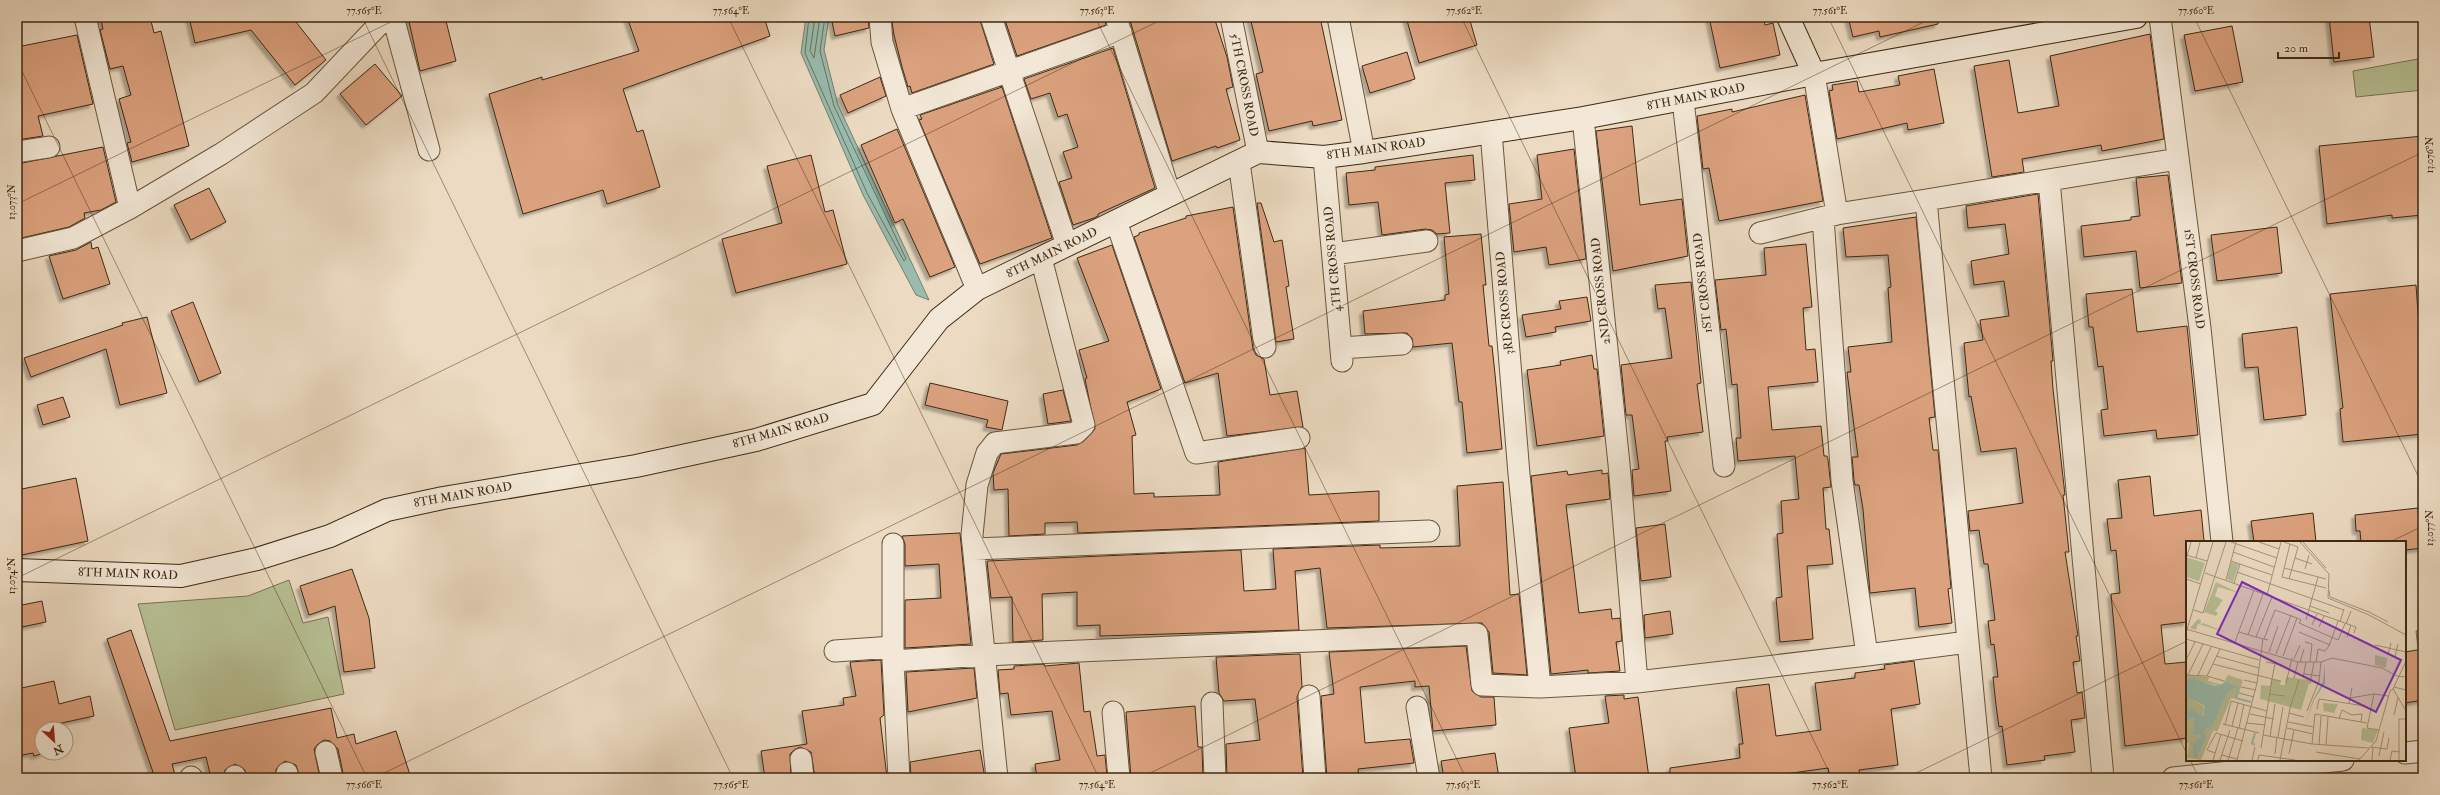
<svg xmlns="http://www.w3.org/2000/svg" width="2440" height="795" font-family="'IM FELL Double Pica',serif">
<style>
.green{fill:#b7c094;stroke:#7a7453}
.water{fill:#99bcae;stroke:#748170}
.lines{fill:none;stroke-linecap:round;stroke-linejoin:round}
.shore{stroke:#6b7260;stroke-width:1}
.building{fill:#dca27f;stroke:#3d2912;filter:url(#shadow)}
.street-casing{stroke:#69563e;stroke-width:23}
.secondary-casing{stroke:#3d2912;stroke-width:24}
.street{stroke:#f3e8d7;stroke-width:21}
.secondary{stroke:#f3e8d7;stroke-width:22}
.ticks{fill:none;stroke:#3d2912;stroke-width:1;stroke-opacity:0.45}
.labels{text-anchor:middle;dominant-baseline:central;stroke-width:3;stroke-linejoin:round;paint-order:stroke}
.street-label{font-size:12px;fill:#3d2912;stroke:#f3e8d7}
.inset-river{fill:none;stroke:#99bcae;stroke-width:2}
.inset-road{fill:none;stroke:#a6947c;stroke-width:1}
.view{fill:#7b2cbf;fill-opacity:0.15;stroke:#7b2cbf;stroke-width:2}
.inset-edge{fill:none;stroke:#3d2912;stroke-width:2}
.neatline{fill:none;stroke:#3d2912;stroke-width:1.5}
.ticks-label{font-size:10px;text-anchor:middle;fill:#3d2912}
</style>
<defs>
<filter id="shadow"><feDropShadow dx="-3.5" dy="3.5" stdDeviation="1" flood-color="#0004"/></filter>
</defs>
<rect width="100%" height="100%" fill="#ecdbc2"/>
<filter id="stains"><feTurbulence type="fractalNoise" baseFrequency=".005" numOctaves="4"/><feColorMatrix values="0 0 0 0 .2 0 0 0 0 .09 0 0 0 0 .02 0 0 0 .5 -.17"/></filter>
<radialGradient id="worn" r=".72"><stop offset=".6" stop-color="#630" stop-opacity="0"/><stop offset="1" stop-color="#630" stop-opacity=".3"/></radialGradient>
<path class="green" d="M2423,58v32l-67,7 -3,-26z
M289,580l14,43 25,-6 16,77 -169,36 -37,-126 110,-8z
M2416,631h7v17h-5z"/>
<path class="water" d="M806,17h23l-5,33 14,55 91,195 -13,-5 -53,-100 -62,-142z"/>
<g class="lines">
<path class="shore" d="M809,17l-4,36 62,140 37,68 2,-2 -72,-153 -14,-55 5,-34
M815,17l-5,34 4,7 6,-41"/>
</g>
<path class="building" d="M100,17h50l4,16 7,-2 28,115 -57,16 -5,-19 4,-1 -12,-43 12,-4 -8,-29 -13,3 -10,-39 3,-1z
M189,17h103l34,43 -31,25 -44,-55 -56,13z
M408,17h37l11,44 -36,10z
M627,17h137l6,19 -147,53 14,43 6,-2 17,57 -53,17 -4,-14 -80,24 -34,-120 53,-17v3l97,-29z
M831,17h37l1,11 -34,8z
M909,17h70l15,47 -82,29 -2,-7 -2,1 -6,-20 -8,-32 -2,-13z
M1004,17h100l2,8 -89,31z
M1129,17h85l13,40 6,30 -7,2 14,51 -23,8 -1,-2 -44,15z
M1250,17h70l22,103 -29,6 -1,-5 -43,10 -13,-57 7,-2z
M1406,17h32v5l16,-5h15l8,28 -58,18z
M1709,17h54l2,8 8,-2 7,32 -60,13z
M1848,17h90v7l-58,13 -1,-6 -26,6z
M2329,17h40l5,40 -40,5z
M2232,26l11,56 -48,9 -11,-56z
M2150,34l14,105 -62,12 -1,-6 -79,14 2,13 -32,5 -18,-111 35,-6 9,53 41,-7 -9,-50z
M77,35l16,69 -55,12 5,20 -26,4v-93z
M1113,48l42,140 -57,26v2l-4,2 -21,7 -14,-43 13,-4 -9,-26 15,-5 -11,-33 -9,3 -8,-24 -19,6 -7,-20z
M1407,52l8,27 -45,14 -8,-27z
M375,64l27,32 -36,29 -26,-31z
M1934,69l10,54 -36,7 -1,-7 -70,16 -8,-48 4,-1 -1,-5 25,-4 2,11 41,-7 -2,-9z
M880,77l6,19 -38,17 -8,-18z
M1002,87l50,151 -72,26 -61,-144 3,-1 -2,-4z
M1805,95l18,106 -104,20 -10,-53 -6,1 -6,-53 35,-7v3z
M1632,126l8,79 42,-6 6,57 -75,15 -17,-140z
M897,129l58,138 -25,10 -27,-58 -8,4 -34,-78z
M2423,136l-1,79 -30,3v-3l-65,9 -8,-78z
M103,147l13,55 -15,8 -17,3 1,5 -16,9 -52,12v-75z
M1574,149l12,110 -37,6 -3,-18 -32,5 -5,-48 33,-5 -5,-44z
M811,155l14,57 8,-2 14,54 -111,29 -14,-54 60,-16 -15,-57z
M1473,155l2,25 -30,3 5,50 -13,1 -5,-4 -7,-1 -43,6 -4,-33 -29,3 -3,-32 29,-3v-3z
M2168,175l14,108 -42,5 -4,-37 -52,6 -3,-31 50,-6v-3l9,-1 -4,-38z
M209,188l17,34 -35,18 -17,-35z
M2038,194l15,167h-2l2,28 12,106h-2l6,57h-4l13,84h-2l4,25 -7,1 4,31 5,-1 3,26 -14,2 4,32 -31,4 1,4 -38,5 -5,-39 -3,1 -3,-22 -3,-28h5l-4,-33 -3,1 -3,-24 7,-1 -7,-56h-4l-5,-34 -9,1 -2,-20 55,-8 -7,-55 -35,4 -10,-56 -2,1 -5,-54 19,-3 -3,-20 29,-4 -5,-35 -30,4 -3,-24 38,-7 -4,-30 -37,4 -2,-22z
M1257,203h4l13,39 8,-2 7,46 -3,1 8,52 -18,3z
M1233,207l20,142 3,6 8,4 6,36 27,-4 6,36 -76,9 -9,-63 -33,10 -51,-146 5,-2v-2l47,-15v-2z
M1916,217l19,200 -6,1 4,32h5l13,138 -3,1 4,34 -33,4 -4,-39 -45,5 -7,-84 -4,-24h-4l-1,-5 -2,-23h6l-11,-85h4l-3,-25 44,-5 -4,-54 3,-1 -3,-32 -42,2 -3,-29z
M2277,227l5,46 -65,8 -6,-46z
M1481,234l5,51h-3l6,61h3l3,28 7,75 -35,4 -5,-51h-3l-7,-59 -39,4 -1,-9 -5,-5 -42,1 -2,-23 82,-11v-5l4,-1 -5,-57z
M91,242l1,7 6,-2 12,37 -47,15 -14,-43 27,-6z
M1806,244l6,63 -9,1 3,42 9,-1 3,33 -50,5 4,43 49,-4 3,30h3l1,4 3,27 -8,1 3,41h3l4,35 -26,2 6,73 -33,3 -4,-44 6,-1 -5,-63 6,-1 -2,-32 18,-2 -4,-43 -57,5 -2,-23h5l-4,-54 -5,1 -6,-56 -5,1 -6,-50 51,-5 -2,-27z
M1112,245l49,144 -34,13 9,33 -4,1 2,58 20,-1v4l66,-2 -2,-33 87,-14 4,47 70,-4v30l-301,12 -1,-11 -32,1v11l-36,2 -1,-47 -14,1 -1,-17 8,-19 76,-9 7,-4 11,-12 -10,-50 2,-1 -8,-28 30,-9 -32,-83z
M1691,282l10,101 -4,1 6,48 -36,5 1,4h-3l6,50 -37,5 -2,-26 7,-1 -7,-54h-6l-5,-50 51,-7 -7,-50 -7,1 -3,-24z
M2416,285l7,97v52l-80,8 -3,-33 3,-1 -13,-114z
M2132,289l5,43 50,-6 11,109 -41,4 -1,-9 -52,6 -3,-26 7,-1 -5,-43 -5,1 -5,-40h-4l-3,-33z
M1587,297l4,24 -36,6 1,5 -30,5 -4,-22 39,-6 -2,-8z
M193,302l28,71 -22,9 -28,-71z
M147,317l20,76 -47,12 -14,-56 -75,28 -7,-19 99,-33 -1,-2z
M2297,327l9,88 -42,5 -6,-53 -13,1 -3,-34z
M1592,355l2,14h3l7,67 -67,10 -10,-76 34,-5 -1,-4z
M930,383l78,18 -6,29 -16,-3 2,-7 -63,-15z
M1063,390l8,31 -23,3 -5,-30z
M63,397l7,20 -27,8 -6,-20z
M1602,470v4l6,-1 2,26 -44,6 13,108 32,-4 1,10 8,-1 2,23 -6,1 4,29 -32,2v-3l-37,4 -20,-198 36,-5 1,4z
M2150,476l4,40 47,-6 3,31 -17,1v80l-26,3 4,39 22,-2v76l-62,8 -14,-152 9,-1 -4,-43 -5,1 -4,-32 15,-1 -4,-38z
M76,478l12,63 -71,15v-66z
M1503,482l7,113 9,-1 8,81 -34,-2 -4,-41 -7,-9 -155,5 -7,-60 -25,3 4,59 -199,6v-11l-23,1v-34l-35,2 1,46 -30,2 -1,-45 -21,1 -4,-37 254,-11 3,41 32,-2 -3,-40 107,-4v3l80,-2 -3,-60z
M2418,508l1,15h4v25l-18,2v-8h-44l-1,-11h-4l-1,-16z
M2313,513l3,29h-62l-3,-21z
M1665,524l6,53 -30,4 -5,-53z
M960,533l11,111 -66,4v-48l36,-2 -2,-34 -34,2v-22l-3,-8z
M352,569l17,49 6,50 -31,4 -9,-66 -26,9 -9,-29z
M42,601l4,21 -29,6v-22z
M1670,611l3,23 -28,4 -1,-23z
M131,630l39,111 161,-33 6,30 17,-4 2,10 40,-13 15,47h-67l-6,-29 -8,-8 -6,-1 -6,4 -4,5 6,29h-20l-4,-13 -11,-4 -9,8v9h-29l-2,-8 -10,-6 -10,6 -2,8h-12l-5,-21 -34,7 4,14h-21l-48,-139z
M1466,646l6,45 9,6h13l2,28 -63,6 -4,-45 -14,1v-6l-55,6 5,56 45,-4 4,24 -56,6 1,9h-32l-6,-82 13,-2 -5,-42z
M2423,649v51l-18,3v-51z
M1300,654l2,32 -5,11 6,81h-76l-1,-34 34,-4 -5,-41 -31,2 -5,-8 -3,-36z
M881,660l3,55 -4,3 7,60h-72l-4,-26 -11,-5 -6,3 -4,4 1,24h-26l-4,-27 46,-7 -5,-33 42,-6 -1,-7 13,-2 -6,-34z
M1914,661l6,43 -29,5 7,56 -39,5 1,5 -24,3h-6l-2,-10 -50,7 1,3h-109v-10l70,-10 -1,-14h4l-7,-56 33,-4 7,52 45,-6 -6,-47 40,-5v-5l30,-4 -1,-4z
M1079,663l5,49 6,-1 7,45 8,-1 2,21 -17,2h-53l-2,-14 25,-4 -8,-49 -41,4 -3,-22 -8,1 -2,-24 16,-1v-3l30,-2 1,2z
M974,668l3,30 -69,14 -2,-40z
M54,681l5,23 31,-8 4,20 -37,8 2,5h-17v24h3l-11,3 -1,-3 -16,3v-67z
M1624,695v4l14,-2 11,81h-73l-7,-50 40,-5 -4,-27z
M1195,706l3,41h4l1,31h-72l-5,-66z
M980,750l5,28h-74l-1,-16z
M1495,753l4,25h-55l-3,-17z"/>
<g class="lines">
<g class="street-casing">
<path id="street" d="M85,17l45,191
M393,17l36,133
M880,17l2,25 20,67 75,180
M991,17l76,228
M1116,17l54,178
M1231,17l27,135
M1338,17l26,135
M2160,17l40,311 22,214
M1814,74l23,140
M1683,100l41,366
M902,109l219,-77
M1583,118l36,346 18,218
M1491,132l28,342 21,213
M17,152l32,-5
M1324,157l18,204
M1239,162l26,185
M2049,180l54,598
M1116,221l80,232 103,-15
M1760,233l77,-19 89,-14
M17,251l56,-13 57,-30 91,-54 93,-61 72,-76
M1333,254l94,-13
M1341,348l61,-4
M893,544v117
M974,549l455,-18
M835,651l58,-4
M1867,655l101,-13
M1309,696l6,82
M1212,703l3,75
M1417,707l12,71
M1113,712l6,66
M326,752l6,26
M2405,753l18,-2
M801,759l2,19
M287,773l1,5
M235,776v2
M191,777l1,1
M899,778l-6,-117 91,-6 493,-21 5,51 58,2 97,-5 230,-27 -25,-174 -19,-263
M997,778l-25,-243 5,-50 10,-32 8,-10 81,-10 8,-8 -43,-167
M1981,778l-55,-578 252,-41
M2173,778l170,-18"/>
</g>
<g class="secondary-casing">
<path id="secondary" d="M1788,17l26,57
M17,570l164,6 76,-17 73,-23 57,-26 56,-12 193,-32 120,-26 117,-36 66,-85 38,-30 281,-137 66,5 40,-5 219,-34 231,-44 322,-57"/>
</g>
<use href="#street" class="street"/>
<use href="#secondary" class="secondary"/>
</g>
<path class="ticks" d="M362,17l371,761M728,17l371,761M1095,17l371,761M1461,17l371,761M1828,17l359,737M2194,17l229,469M17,61l350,717M17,204l384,-187M2390,542l33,-16M17,578l1150,-561M2190,760l9,18M374,778l1560,-761M1140,778l1283,-626M1906,778l281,-137"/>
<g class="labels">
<g class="street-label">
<text transform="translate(1244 85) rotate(79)">5TH CROSS ROAD</text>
<text transform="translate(1696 97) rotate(-11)">8TH MAIN ROAD</text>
<text transform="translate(1376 149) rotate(-8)">8TH MAIN ROAD</text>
<text transform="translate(1052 253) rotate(-26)">8TH MAIN ROAD</text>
<text transform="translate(1333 259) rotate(-95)">4TH CROSS ROAD</text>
<text transform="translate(2194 279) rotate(83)">1ST CROSS ROAD</text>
<text transform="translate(1703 283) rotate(-96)">1ST CROSS ROAD</text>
<text transform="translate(1601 291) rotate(-96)">2ND CROSS ROAD</text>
<text transform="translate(1505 303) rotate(-95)">3RD CROSS ROAD</text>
<text transform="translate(781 431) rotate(-16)">8TH MAIN ROAD</text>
<text transform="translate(463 495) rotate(-10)">8TH MAIN ROAD</text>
<text transform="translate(128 574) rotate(2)">8TH MAIN ROAD</text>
</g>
</g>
<g transform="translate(2186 541)">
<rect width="220" height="220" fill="#ecdbc2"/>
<path d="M0,16l19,6 -6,18 -13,-4zM45,21l8,2 -6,18 -6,-3zM30,41l23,11 -21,-6 -3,9 8,4 -8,11 3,2 -2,3 -12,-4zM12,78l3,1 -1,5 3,-2 22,9 -27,-8 -2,6 -6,-2zM189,114l12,3 -1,10 -11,-3zM0,134l23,2 -1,4 14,4 6,-10 15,5 -6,19 -6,-1 -14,34 -3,-2 -2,3 -11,27 -14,-2 2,-15h-3v-25l2,3 6,-4 -1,17 8,2 -8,7 5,13 9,-19 -3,-5 2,-3 6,-4 14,-30 11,-9 -9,-4 -7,4 -18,-4 -17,1zM100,136l24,3 -9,30 -41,-11 1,-14 9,1 1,-7 10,2 -1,4h5zM5,158l14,8 -3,9 -13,-8 -1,-7zM137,162l15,1 -4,9 -10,-2zM176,187l16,2 -5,13 -12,-3z" fill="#b7c094"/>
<path d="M139,122v20l-11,17 -9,24 8,-24 10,-18zM4,137l26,8 12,-4 9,4 -11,9 -14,31 -6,3 -2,3 3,5 -10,21 -4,-1v-14l8,-7 -8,-2 1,-17 -6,4 -2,-3v-35zM5,158l14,7 -2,10 -14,-8 -1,-7z" fill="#99bcae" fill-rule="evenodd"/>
<path class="inset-river" d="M50,146l2,3 -2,8 15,4M69,204l-3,-2 3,-10"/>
<path class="inset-road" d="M45,1l46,16M73,1l20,7M98,1l14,5 -9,32M114,1l29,32 -1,24 41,17 37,20M117,1l23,26M104,3l-8,33 44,11M47,11l41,15M0,14l21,6M1,15l4,-14M10,17l4,-16M109,17l17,6M45,20l41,14M98,27l42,11M119,28l4,-14M51,31l107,38M19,32l151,54 -2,6M0,38l15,5M40,39l10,-38M48,42l6,-19M143,49l1,7 39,15 19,10M81,54l14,-53M124,65l19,7M8,69l9,3 23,-71M120,79l12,-43M154,81l4,-13M160,83l5,-13M126,84l5,-11M133,86l5,-11M0,88l112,33h23l11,-4 50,10 15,8 9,1M53,91l17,5 16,-40M113,91l31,13M0,92l27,-91M62,94l15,-41M70,96l12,3M161,96l4,-12M0,98l73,21M78,98l11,-29 22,8 4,2 -2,3 39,17 7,-16M49,101l19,-52M119,101l7,2 -2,18M189,104l31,7M83,111l9,-26M90,113l15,-39M202,114l3,-12M30,115l43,12M97,115l14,-38M209,116l3,-13M108,118l6,-14M0,119l9,-18M220,120l-13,28 13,22M80,121l16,3M114,121l4,-13M130,121l2,-13 7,2 4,-5 9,-25M27,123l59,15 3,-15M118,133l16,2M0,134l21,1 17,5M2,134l15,-31M12,134l13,-28M21,135l13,-27M108,137l4,-16M117,137l3,-16M58,139l13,3M100,142l6,-25M124,143l4,-22M55,146l15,3M208,146l12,3M53,152l15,4M83,153l16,2M188,153l-7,34 12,2M164,157l24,-4 14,2M163,162l3,-15M131,168l2,-10 46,7M121,170l12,-30 2,-19M103,172l15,4M64,173l24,5M208,174l4,-17M153,178l3,-9 10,5 10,-1 -1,8M102,181l26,5M61,182l18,2M37,183l36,9M39,184l6,-24 36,10M46,185l6,-23M53,187l5,-24M101,187l26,6M77,194l49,9 57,4M84,196l5,-33M92,196l5,-30M126,203l3,-30 52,9M133,204l2,-29M140,204l2,-28M185,206l16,2 2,-11M75,207l11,-69 9,2M130,211l44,7M29,212l-8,-3 9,-17 27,8M89,213l2,-17M103,213l5,-24M36,214l15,4M193,215l5,-24M27,219l8,-26M34,219l10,-30M42,219l10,-32M51,219l20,-77 6,-44M66,219l3,-13M72,219l1,-5 36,5M94,219l10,-52 9,-28M173,219l17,-19 14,-50 3,-2M186,219l1,-13M204,219l2,-9 8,1M213,219v-41h7"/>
<path class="view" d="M56,41l159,78 -25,52 -159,-78z"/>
<rect width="220" height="220" class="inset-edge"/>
</g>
<rect width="2440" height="795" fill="none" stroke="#ecdbc2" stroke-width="44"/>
<g transform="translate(54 741) rotate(154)"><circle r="19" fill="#f3e8d7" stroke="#aa9c88"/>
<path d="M0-3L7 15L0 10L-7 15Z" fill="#8f2418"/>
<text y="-6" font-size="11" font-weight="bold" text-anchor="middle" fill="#3d2912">N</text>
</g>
<path d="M2278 52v6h61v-6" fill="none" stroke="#3d2912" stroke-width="2"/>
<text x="2284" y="52" font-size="12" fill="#3d2912" stroke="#f3e8d7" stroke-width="3" paint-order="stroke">20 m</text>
<rect x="22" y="22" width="2396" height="751" class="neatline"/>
<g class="ticks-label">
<text x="364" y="14">77.565°E</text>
<text x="731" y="14">77.564°E</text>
<text x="1097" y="14">77.563°E</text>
<text x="1464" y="14">77.562°E</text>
<text x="1830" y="14">77.561°E</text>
<text x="2196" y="14">77.560°E</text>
<text transform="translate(2429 155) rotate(-90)" y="4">13.076°N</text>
<text transform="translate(11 202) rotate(-90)" y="4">13.073°N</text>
<text transform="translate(2429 528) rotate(-90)" y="4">13.077°N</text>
<text transform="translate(11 576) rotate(-90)" y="4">13.074°N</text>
<text x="364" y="788">77.566°E</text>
<text x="731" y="788">77.565°E</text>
<text x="1097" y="788">77.564°E</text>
<text x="1463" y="788">77.563°E</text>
<text x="1830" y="788">77.562°E</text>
<text x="2196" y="788">77.561°E</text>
</g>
<rect width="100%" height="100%" filter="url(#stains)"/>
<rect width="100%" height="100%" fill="url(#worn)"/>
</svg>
